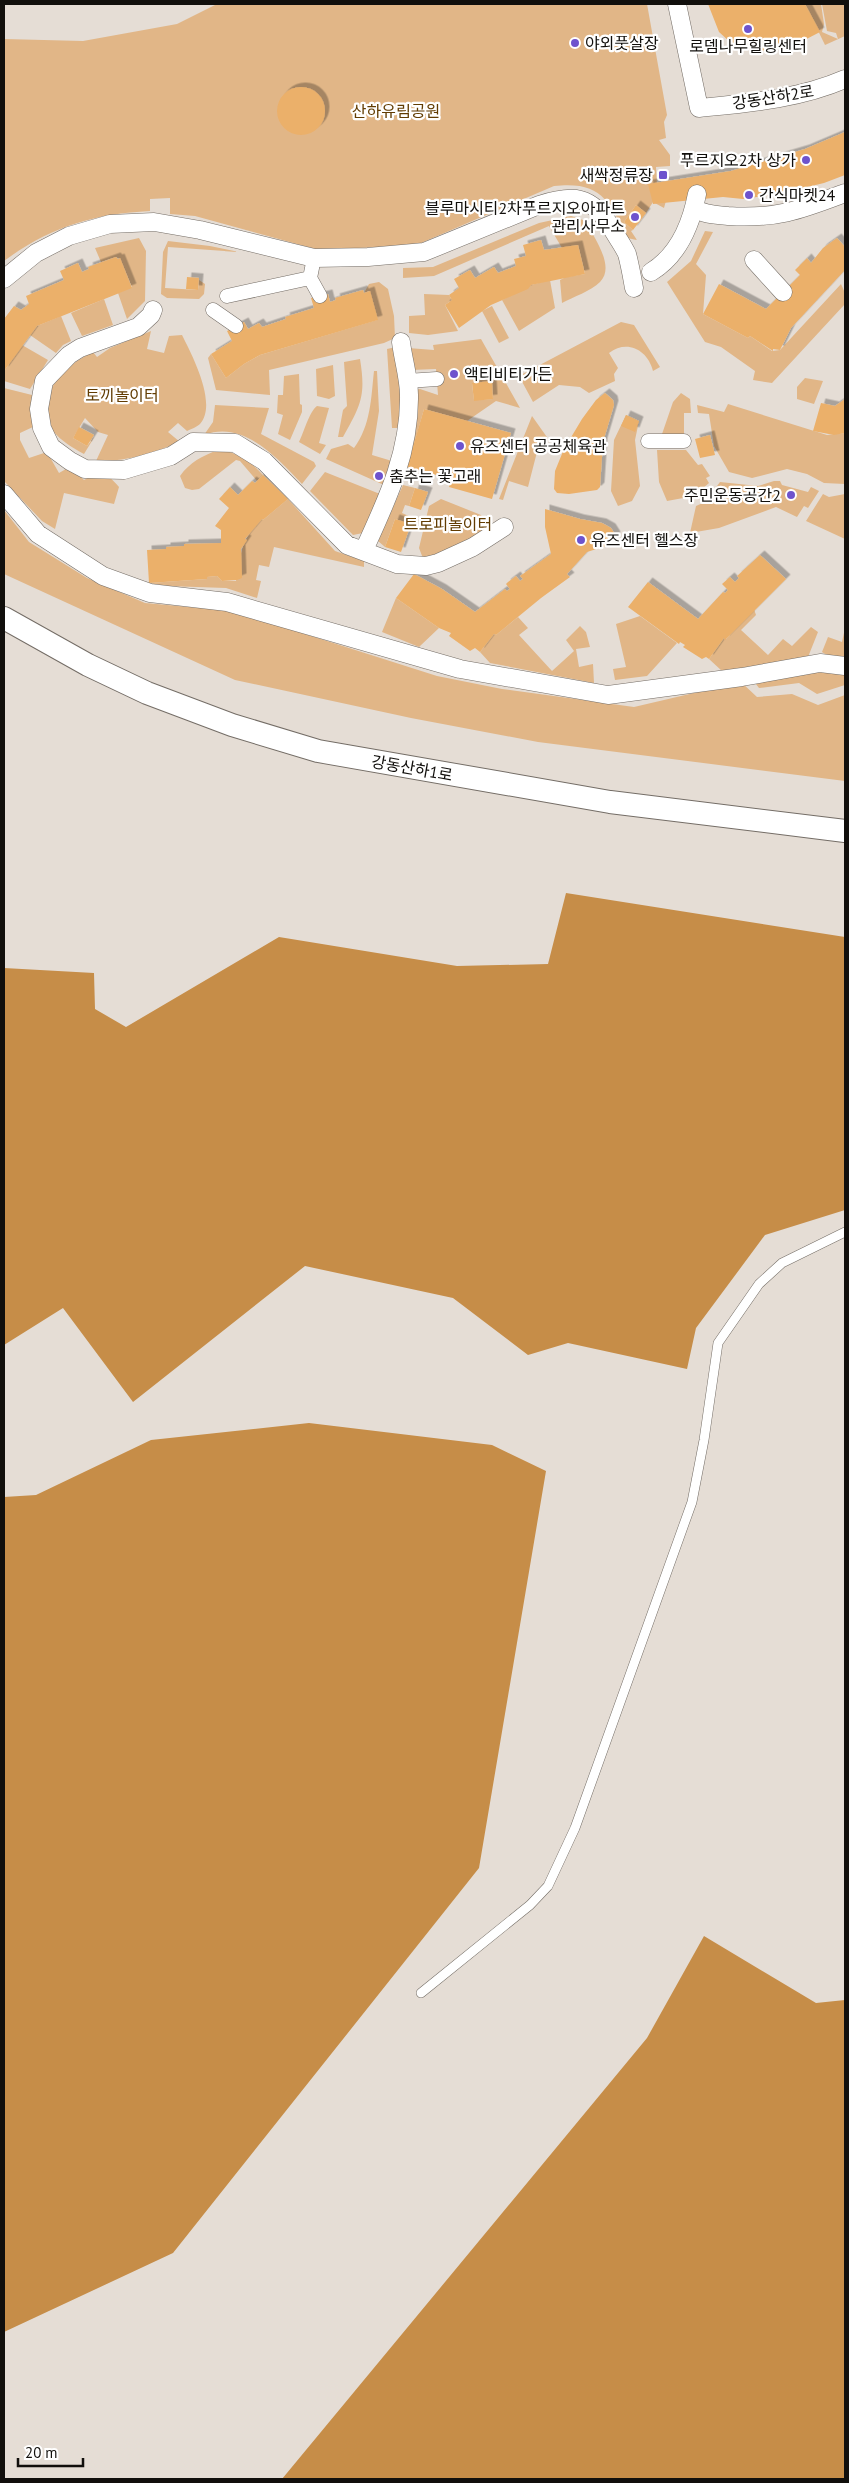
<svg xmlns="http://www.w3.org/2000/svg" width="849" height="2483" font-family="'PT Sans','Noto Sans KR',sans-serif">
<style>
.green{fill:#e1b687;fill-rule:evenodd}
.forest{fill:#c68d48}
.building{fill:#ebb06b;filter:url(#shadow)}
.lines{fill:none;stroke-linecap:round;stroke-linejoin:round}
.service-casing{stroke:#746d66;stroke-width:10}
.pedestrian-casing{stroke:#746d66;stroke-width:15}
.minor-casing{stroke:#746d66;stroke-width:19}
.tertiary-casing{stroke:#746d66;stroke-width:24}
.service{stroke:#fff;stroke-width:9}
.pedestrian{stroke:#fff;stroke-width:14}
.minor{stroke:#fff;stroke-width:18}
.tertiary{stroke:#fff;stroke-width:22}
.poi-dot{fill:#6e53cd;stroke:#fff;stroke-width:2}
.labels{text-anchor:middle;dominant-baseline:central;stroke-width:4.5;stroke-linejoin:round;paint-order:stroke}
.poi-label{font-size:16px;fill:#110f0c;stroke:#fff;text-anchor:start}
.street-label{font-size:16px;fill:#110f0c;stroke:#fff}
.park-label{font-size:16px;fill:#623c02;stroke:#fff}
</style>
<defs>
<filter id="shadow"><feDropShadow dx="4.5" dy="-4.5" stdDeviation="0" flood-color="#0004"/></filter>
</defs>
<rect width="100%" height="100%" fill="#e5ddd5"/>
<path class="green" d="M217,4h430l20,111 -3,7 2,16 -7,2 11,15v11l-14,1 1,19h13l-6,22 -11,-6 -7,11 -10,-8 -12,17 9,8 -2,1 6,9 -10,-2c-18,-38 -26,-57 -73,-52l-133,57 -24,3 -78,4 -124,-34 -25,-2v-16l-20,1v12c-57,3 -100,16 -146,50v-222l79,2 94,-17z
M805,4h16l3,20 -2,8 16,7 -2,-6 -9,-2 -5,-27h23v32l-20,9z
M571,216l15,5c7,16 30,45 14,61 -9,9 -27,15 -38,21l-2,-23 6,-3 19,-3 -7,-29 -16,3 -13,-22 -115,50 -31,2v-10l30,-1 106,-44z
M705,231l8,1 -17,32 10,11 -3,39 45,24 2,-2 22,15 8,-1 61,-66 4,9v11l-73,79 -19,-3 2,-9 -34,-24 -16,-5 -38,-60 24,-21z
M139,238l7,13 -1,50 -18,18 -9,-26 14,-6 -12,-28 -4,-2 -15,5 -6,-14z
M168,241l42,5 29,6 -71,-5 -3,41 33,2 1,-10 6,4 -1,10 -5,5 -32,-1 -6,-4 2,-42z
M550,280l5,28 -36,23 -17,-31 29,-15z
M379,282l9,7 6,27 1,22 -11,5 -115,27 1,25 -54,-5 -8,-32 3,-4 15,24 18,-14 16,-9 117,-35 -8,-29 -5,2 5,-9z
M424,294l25,1 3,5 -7,5 13,26 -30,4 -19,-2v-17l16,-1z
M104,299l9,26 -31,11 -11,-23z
M492,306l17,32 -10,5 -17,-32z
M61,316l10,25 -8,4 -7,8 -26,-18 7,-9z
M621,322l13,3 26,42 -7,4c-5,-21 -26,-32 -44,-18l9,15 -4,6 1,7 -26,12 -9,-6 -21,-2 -26,17 -14,-26z
M151,331l-4,18 17,4 5,-17 13,-1c10,20 36,69 18,89 -3,3 -9,5 -13,7l-9,-8 -10,9 12,10c-28,11 -53,20 -84,19l12,-26 -10,-3 -13,-14 -12,20 14,8 8,-10 -11,18c-11,-6 -23,-13 -31,-23 -3,-3 -4,-10 -5,-14 -6,-31 20,-53 45,-65l4,5 13,-9z
M481,339l39,69 -24,-7 -29,20 -43,-12 -13,46 -3,-7 5,-58 7,-1 18,6 -2,-26 -25,1 -3,-22 26,2 -1,-5zM492,381l1,18 -19,1 -2,-16z
M22,345l26,15 -18,29 -26,-8v-10z
M396,347l8,38 -5,43h-7l-5,-79z
M360,359c6,37 1,46 -17,78h-5l5,-27 4,-4 -3,-44z
M333,365l2,31 -6,3 -12,-3 -1,-27z
M374,371h3l2,40 -7,44 20,6 -8,24 -58,-26 5,-10 17,-5 6,4c17,-23 17,-50 20,-77z
M299,374l1,30 2,1v7l-12,28 -12,-6 5,-19 -6,-2 1,-18h5l1,-19z
M805,378l18,3 -9,23 -17,-5v-12z
M4,388l28,7 -2,15 5,16 -15,7v7l9,18 18,-6 12,21 7,-4h6l12,11c17,-9 23,-7 35,7l-5,17 -50,-11 -9,36 -13,-8 -38,-40z
M681,393l9,6 1,14h-7v24h-23l12,-35z
M728,404l99,31 18,-2v51l-21,-1 -17,-9 -20,-5 -35,9 -23,-6 -15,-26 -5,-32 -11,-1 -1,-8 27,7z
M215,405l54,3 -8,26 53,28 2,4 -14,18c-25,-26 -58,-64 -98,-49l9,-13z
M317,406l12,2 -10,35 7,2 -6,9 -21,-12c5,-10 10,-30 18,-36z
M626,415l13,6 -4,19 5,46 -8,15 -14,5 -7,-15 3,-51z
M532,416l17,24 -12,12 -9,35 -19,-6 -6,19 -4,-1z
M218,450c20,2 31,10 45,25l-6,6 -17,-20 -4,-1 -37,29 -7,1 -7,-2 -5,-12c10,-14 22,-20 38,-26z
M657,450h29l12,15 4,-1 8,12 -4,2 3,5 -15,13 -27,5 -8,-19z
M325,472l55,22 -17,39 -10,2 -43,-44z
M774,481h6l2,4 26,7 3,-5 8,4 -11,17 -4,-2 -7,11 -21,-10 -57,21 -29,5 6,-27 9,-4 15,-20 38,4z
M403,485l12,3 -6,18 -4,-1 -3,8 9,4 -2,7 -14,-5 -10,28 -7,-6z
M823,494l6,3 16,-3v45l-39,-18z
M288,499l47,52 29,10v6l-90,-20 -5,20 -10,-2 -3,15 5,1 -4,17 -31,-10 -59,-2 -18,-3 58,-4v-2l10,-1 5,5h14c6,-31 4,-40 26,-62l1,1z
M441,499l40,16 6,11 -5,8 -58,27 -5,-13 10,-42z
M4,510l25,32 58,36 58,25 88,8 204,65 65,13 132,18 107,-25 16,15 35,-3 26,11 27,-10v86l-307,-39 -127,-24 -176,-38 -231,-106z
M396,598l43,30 -20,19 -37,-15z
M754,609l2,6 -15,15 27,25 15,-16 9,7 19,-19 7,5 -10,25 -86,14 -13,-12 15,-21 2,1z
M640,616l37,27 -30,33 -32,4 -2,-11 13,-2 -10,-43z
M518,617l10,11 -9,7 33,36 22,-20 -8,-11 14,-14 6,6 4,15 -14,2 3,18 14,-3 1,19 -104,-20 -10,-11 14,-18 2,1z
M845,628v30l-12,1 -11,-7 6,-15 14,5z
M821,667l24,3v15l-28,9 -18,-11 -40,5 -7,-9z"/>
<path class="forest" d="M566,893l279,44v273l-80,25 -69,93 -9,41 -119,-26 -40,12 -75,-57 -148,-32 -172,136 -70,-94 -59,37v-377l90,5 1,36 31,18 153,-90 178,29 91,-2z
M309,1423l183,22 54,26 -67,397 -306,385 -169,79v-835l32,-2 115,-55z
M704,1936l112,67 29,-3v479h-563l365,-441z"/>
<path class="building" d="M708,4h97l15,28 -25,13 -2,-3 -31,9 -22,-3 -9,-5 -12,-11z
M277 111a24 24 0 1 1 48 0a24 24 0 1 1-48 0Z
M845,132v43l-21,8 -46,11 -35,5 -20,-2 -70,7 -5,-20 83,-13 74,-22z
M636,205l10,8 -13,17 -9,-8z
M837,238l8,9v23l-54,58 -11,22 -7,-1v2l-23,-15 -2,2 -45,-24 16,-30 47,25 34,-34 -5,-5 12,-12 4,5 12,-15z
M541,240l3,10 34,-5 7,29 -54,11 -3,4 -37,16 -32,23 -14,-23 7,-5 -3,-5 10,-7 -5,-9 16,-9 5,8 19,-11 4,6 18,-7 -2,-7 12,-3 -3,-11z
M116,257l2,2 2,-1 12,30 -95,38 -33,45v-52l10,-13 7,4 8,-6 -3,-8 38,-16 -4,-9 18,-8 4,9 7,-3 -1,-2z
M187,277l12,1 -1,12 -12,-1z
M363,290l1,3 6,-2 8,29 -118,35 -16,9 -18,14 -15,-24 21,-13 -5,-10 17,-9 4,7 11,-6 3,4 24,-8 -1,-2 29,-9 -3,-10 17,-4 2,8 6,-2 -1,-2z
M492,381l1,18 -19,2 -2,-18z
M605,393l8,7 1,5 -11,37 -3,45 -3,3 -28,4 -12,-1 -3,-4 1,-18 9,-22 18,-30 14,-19z
M845,399v34l-11,2 -21,-4 8,-28 14,3z
M424,409l87,24 -19,66 -43,-12 2,-8 -44,-12z
M626,415l13,6 -4,11 -14,-6z
M79,427l15,8 -7,11 -14,-8z
M710,435l5,20 -15,3 -5,-19z
M263,475l25,24 -25,21 -1,-1 -17,20 2,1 -6,9 1,29 -5,2 -15,1 -5,-5 -10,1v2l-58,4 -2,-33 19,-1v-2l18,-1v-2l37,-1v-13l-6,-4 14,-18 -10,-9 11,-12 8,8 14,-14 3,2z
M415,488l13,4 -7,18 -12,-4z
M545,509l35,10 22,4 9,5 5,8 -7,9 -22,7 -20,22 3,3 -29,21 -45,37 -2,-1 -14,18 -5,-4 -5,3 -21,-15 2,-3 -12,-5 -43,-30 18,-24 28,15 33,23 30,-23 2,2 3,-2 -4,-5 2,-2 8,-6 4,5 3,-2 -3,-3 31,-22 -6,-27z
M395,519l16,5 -10,28 -16,-5z
M760,555l26,24 -61,61 -1,-2 -15,21 -3,-2 -4,2 -19,-12 2,-2 -5,-3 -1,2 -51,-37 20,-25 50,37 25,-27 2,1 3,-3 -6,-6 8,-7 5,5 4,-4 -2,-2z"/>
<g class="lines">
<g class="service-casing">
<path id="service" d="M421,1993l109,-88 18,-19 27,-58 117,-326 12,-62 14,-97 41,-59 23,-21 63,-31"/>
</g>
<g class="pedestrian-casing">
<path id="pedestrian" d="M314,258l-4,20 10,18
M227,296l83,-18
M213,310l23,16
M407,381l30,-2
M648,441h36"/>
</g>
<g class="minor-casing">
<path id="minor" d="M677,4l22,104c50,-5 100,-9 146,-29
M694,208c10,7 23,7 34,8 50,3 72,-6 117,-23
M754,260l29,32
M651,272c28,-17 40,-47 46,-78
M4,279l32,-26 33,-17 41,-12 44,-2 46,8 114,28 54,-1 56,-5 115,-47c34,-11 52,-10 72,22 5,9 12,18 16,27 3,11 5,23 7,34
M153,310l-2,5 -13,12 -58,21 -11,7 -25,26 -5,28 3,19 9,19 19,14 15,8 39,1 47,-14 22,-14 42,1 29,18 83,84 50,19 29,2 12,-3 35,-16 31,-20
M4,494l34,40 65,42 47,17 77,9 233,67 148,26 134,-18 78,-14 25,3
M364,550c23,-50 46,-98 45,-155 0,-17 -6,-36 -8,-53"/>
</g>
<g class="tertiary-casing">
<path id="tertiary" d="M4,618l84,47 59,28 85,32 86,26 292,51 235,29"/>
</g>
<use href="#service" class="service"/>
<use href="#pedestrian" class="pedestrian"/>
<use href="#minor" class="minor"/>
<use href="#tertiary" class="tertiary"/>
</g>
<g class="poi-dot">
<circle cx="748" cy="29" r="5"/>
<circle cx="575" cy="43" r="5"/>
<circle cx="806" cy="160" r="5"/>
<rect x="658" y="170" width="10" height="10" rx="2.5"/>
<circle cx="749" cy="195" r="5"/>
<circle cx="635" cy="217" r="5"/>
<circle cx="454" cy="374" r="5"/>
<circle cx="460" cy="446" r="5"/>
<circle cx="379" cy="476" r="5"/>
<circle cx="791" cy="495" r="5"/>
<circle cx="581" cy="540" r="5"/>
</g>
<g class="labels">
<g class="poi-label">
<text x="585" y="43">야외풋살장</text>
<text x="748" y="46" text-anchor="middle">로뎀나무힐링센터</text>
<text x="796" y="160" text-anchor="end">푸르지오2차 상가</text>
<text x="653" y="175" text-anchor="end">새싹정류장</text>
<text x="759" y="195">간식마켓24</text>
<text x="625" y="208" text-anchor="end">블루마시티2차푸르지오아파트<tspan x="625" dy="18">관리사무소</tspan></text>
<text x="464" y="374">액티비티가든</text>
<text x="470" y="446">유즈센터 공공체육관</text>
<text x="389" y="476">춤추는 꽃고래</text>
<text x="781" y="495" text-anchor="end">주민운동공간2</text>
<text x="591" y="540">유즈센터 헬스장</text>
</g>
<g class="street-label">
<text transform="translate(773 97) rotate(-9)">강동산하2로</text>
<text transform="translate(412 768) rotate(10)">강동산하1로</text>
</g>
<g class="park-label">
<text x="396" y="111">산하유림공원</text>
<text x="122" y="395">토끼놀이터</text>
<text x="448" y="524">트로피놀이터</text>
</g>
</g>
<rect width="849" height="2483" fill="none" stroke="#110f0c" stroke-width="10"/>
<path d="M18 2458v8h65v-8" fill="none" stroke="#110f0c" stroke-width="2.5"/>
<text x="25" y="2458" font-size="15" fill="#110f0c" stroke="#ffffff" stroke-width="4" paint-order="stroke">20 m</text>
</svg>
